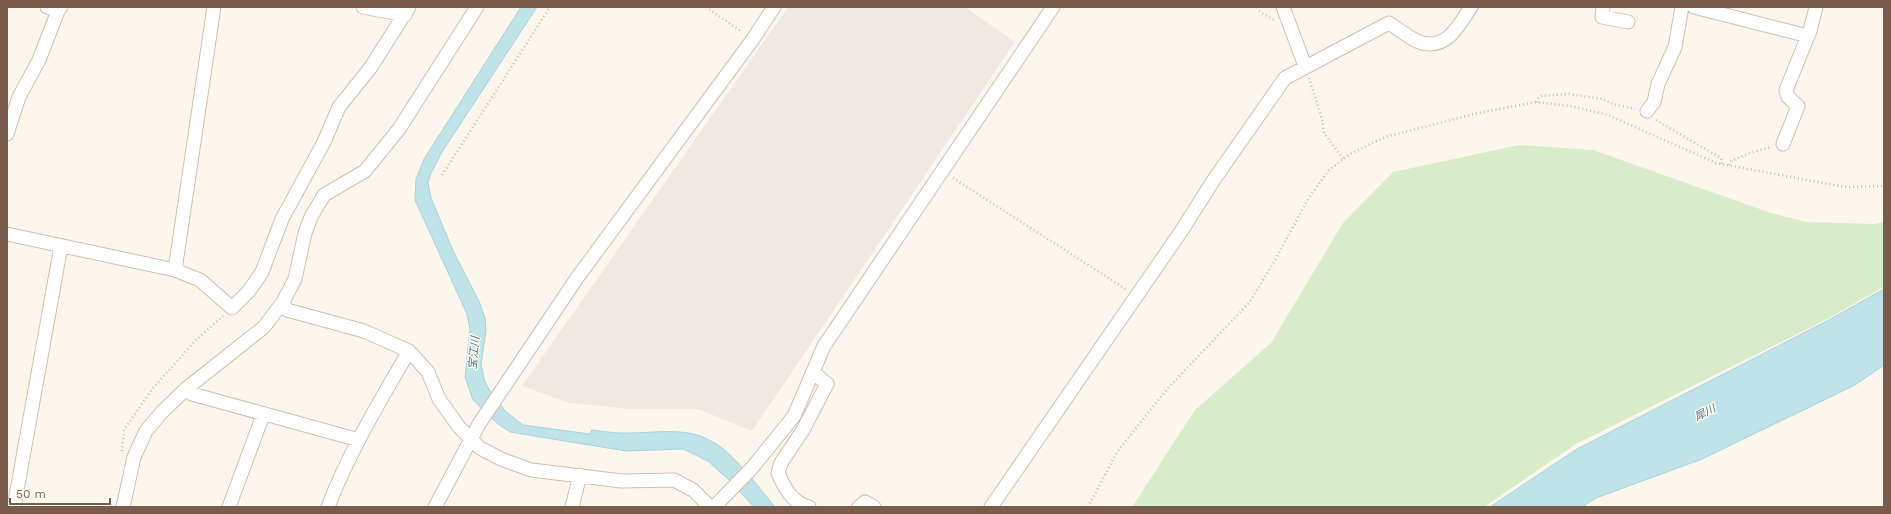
<svg xmlns="http://www.w3.org/2000/svg" width="1891" height="514" font-family="'Work Sans','Noto Sans JP',sans-serif">
<style>
.industrial{fill:#efe9e4}
.green{fill:#d8ecc9}
.water{fill:#bfe3e8;stroke:#a5d3da}
.lines{fill:none;stroke-linecap:round;stroke-linejoin:round}
.minor-casing{stroke:#d1beb0;stroke-width:15}
.path{stroke:#d9b8a5;stroke-width:2.5;stroke-dasharray:1 3;stroke-linecap:butt}
.minor{stroke:#fff;stroke-width:13}
.labels{text-anchor:middle;dominant-baseline:central;stroke-width:3;stroke-linejoin:round;paint-order:stroke}
.water-label{font-size:11px;font-style:italic;fill:#437c86;stroke:#fffaf3}
</style>
<rect width="100%" height="100%" fill="#fdf6ec"/>
<path class="industrial" d="M788,7h177l50,35 -263,389 -54,-22h-70l-58,-6 -48,-17z"/>
<path class="green" d="M1519,145l74,5 178,63 35,9 69,2 9,-2v65l-57,32 -251,125 -92,63h-352l63,-97 76,-67 72,-120 50,-51z"/>
<path class="water" d="M521,7h16l-95,145 -11,21 -3,10 3,15 23,55 25,48 6,17 1,13 -5,33 3,15 3,7 18,25 18,14 67,9 2,-4c10,1 20,3 30,3 28,1 62,-7 87,7 25,12 48,46 66,67h-21l-24,-26 -22,-20 -25,-12 -57,2 -116,-19 -12,-8 -25,-24 -8,-23 5,-48 -3,-15 -52,-114 1,-21 8,-20z
M1884,289v76l-29,20 -153,74 -106,39 -14,9h-92l87,-58 250,-128z"/>
<g class="lines">
<g class="minor-casing">
<path id="minor" d="M47,7l11,4 3,-4
M363,7l42,8
M1283,7l22,59
M1603,7l-1,10 26,5
M1694,7l114,29
M1647,111l7,-9 4,-18 17,-37 7,-40
M7,134l12,-37 20,-37 19,-49
M1783,144l15,-38 -10,-9 -2,-7 24,-59 6,-24
M7,234l168,36 25,10 32,28 17,-17 13,-19 20,-53 42,-77 15,-35 32,-40 38,-60
M175,270l39,-263
M283,302l4,8 77,21 45,20 19,21 11,27 20,28 21,21 21,11 30,11 91,11 52,-1 19,10 17,17
M187,388l5,6 167,46
M14,507l47,-261
M123,507l11,-50 12,-26 16,-19 25,-24 77,-61 19,-25 12,-23 10,-46 6,-16 13,-22 41,-24 34,-42 78,-122
M229,507l34,-92
M328,507c21,-55 52,-106 81,-156
M435,507l44,-83 98,-146 176,-239 21,-32
M572,507l8,-32
M714,507l38,-39 42,-52 30,-70 229,-339
M809,507c-17,-4 -25,-20 -31,-34l3,-10 22,-33 24,-46 -14,-12
M859,507l6,-5 9,5
M991,507l191,-277 31,-49 72,-103 104,-55c8,5 24,18 33,20 26,6 37,-18 49,-36"/>
</g>
<path class="path" d="M706,7l36,25
M1259,11l15,9
M1309,78l13,41 2,14 19,26
M1536,102l4,-6 29,-2 34,5 10,5 22,5
M1656,120l65,38 1,6
M1729,165l2,-4 19,-8 21,-6
M442,175l108,-168
M953,178l174,112
M122,451l2,-21 29,-42 43,-48 27,-24
M1088,507l29,-55 51,-64 81,-85 25,-41 34,-63 21,-29 21,-16 35,-17 93,-24 58,-11 34,4 38,9 108,48 129,24 39,-1"/>
<use href="#minor" class="minor"/>
</g>
<g class="labels">
<g class="water-label">
<text transform="translate(474 353) rotate(-85)">宝江川</text>
<text transform="translate(1705 413) rotate(-27)">犀川</text>
</g>
</g>
<rect width="1891" height="514" fill="none" stroke="#7a5c4d" stroke-width="16"/>
<path d="M10 498v6h100v-6" fill="none" stroke="#7a5c4d" stroke-width="2"/>
<text x="16" y="498" font-size="12" fill="#7a5c4d" stroke="#fffaf3" stroke-width="3" paint-order="stroke">50 m</text>
</svg>
